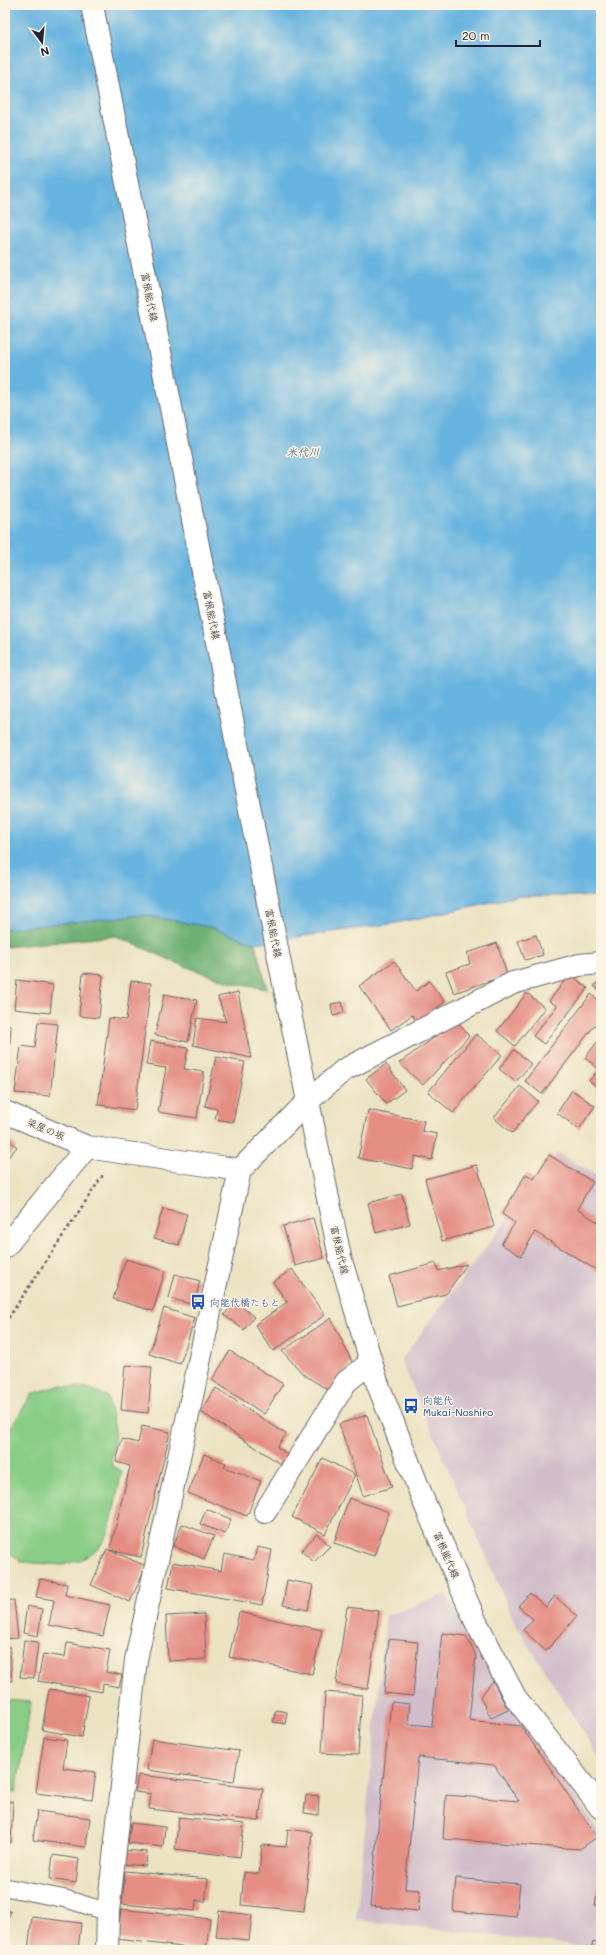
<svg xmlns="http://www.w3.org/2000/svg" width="606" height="1955" font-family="Mali,'Klee One',sans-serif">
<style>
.industrial{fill:#d1bdcb}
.green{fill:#89cd86;stroke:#567860}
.forest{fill:#6eb073;stroke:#486957}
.water{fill:#67b4e0;stroke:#446b8e}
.building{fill:#e58e84}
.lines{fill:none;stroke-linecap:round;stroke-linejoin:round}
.lane-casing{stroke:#69666a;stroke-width:19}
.street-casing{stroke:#69666a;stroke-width:24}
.secondary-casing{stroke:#69666a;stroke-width:24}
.path{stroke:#69666a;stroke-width:2.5;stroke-dasharray:3 3;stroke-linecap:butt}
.lane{stroke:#fff;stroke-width:17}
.street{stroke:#fff;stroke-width:22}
.secondary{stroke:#fff;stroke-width:22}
.labels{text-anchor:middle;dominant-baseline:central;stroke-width:3;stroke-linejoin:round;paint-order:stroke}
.street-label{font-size:10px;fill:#22223b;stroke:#fcf5e5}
.transit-label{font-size:10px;fill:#164399;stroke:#fcf5e5;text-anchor:start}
.water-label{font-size:11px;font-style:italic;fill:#3a5575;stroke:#fcf5e5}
</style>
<rect width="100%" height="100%" fill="#fcf5e5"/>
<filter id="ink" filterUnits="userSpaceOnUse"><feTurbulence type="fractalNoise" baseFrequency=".025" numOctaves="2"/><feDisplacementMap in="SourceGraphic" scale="8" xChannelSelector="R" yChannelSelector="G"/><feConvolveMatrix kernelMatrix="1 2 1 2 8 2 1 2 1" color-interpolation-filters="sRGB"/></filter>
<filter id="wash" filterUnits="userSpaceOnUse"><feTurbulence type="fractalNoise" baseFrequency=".012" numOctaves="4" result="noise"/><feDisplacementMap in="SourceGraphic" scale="16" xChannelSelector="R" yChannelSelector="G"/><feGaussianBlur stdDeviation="0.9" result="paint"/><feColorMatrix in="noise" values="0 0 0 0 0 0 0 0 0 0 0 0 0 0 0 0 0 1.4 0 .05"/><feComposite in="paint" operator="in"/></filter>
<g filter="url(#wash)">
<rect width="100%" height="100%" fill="#ece3c2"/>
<path class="industrial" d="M557,1153l44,25v17l-3,4 3,2v559l-85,-135 -115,-265z
M445,1594l62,101 94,141v114h-17l1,-4 -229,-26 30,-304z"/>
<path class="green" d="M58,1386l30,2 19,8 8,34 -4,35 11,6 -13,61 -10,16 -16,11 -21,6 -40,-3 -17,-13v-112l27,-43z
M5,1700l26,2 -15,90 -11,-1z"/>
<path class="forest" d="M143,915l67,12 45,16 12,46 -32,-5 -51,-18 -68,-30 -111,11v-18z"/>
<path class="water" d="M5,5h596v891h-83l-121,27 -142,20 -45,-16 -67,-12 -138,14z"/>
<g id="blocks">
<path class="building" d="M536,935l7,20 -18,5 -7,-19z
M497,943l10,32 -53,18 -8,-21 24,-8 -3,-11z
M394,961l22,30 13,-10 16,21 -28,20 -5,-7 -21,15 -32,-44z
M83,973l20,2 -4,43 -20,-2z
M570,974l18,14 -44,56 -11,-8 24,-30 -8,-5z
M601,978v14l-7,-6z
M17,980l36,5 -3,28 -36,-4z
M131,981l20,2 -16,127 -37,-5 11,-87 17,2z
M238,992l13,66 -58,-13 4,-27 29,4 -8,-25z
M527,993l18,15 -30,38 -18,-15z
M164,994l33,6 -9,42 -33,-7z
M591,994l10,8v15l-59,77 -17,-13z
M342,1002l2,11 -11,3 -2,-12z
M457,1021l12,15 -46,49 -24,-22z
M38,1022l20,2 -8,72 -35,-3 6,-47 14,2z
M5,1025l6,1 -4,61h-2z
M476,1034l26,21 -49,58 -25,-21z
M601,1037v53l-12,-9 10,-12 -14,-11z
M150,1041l38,7 -4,21 20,3 -7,46 -39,-6 8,-44 -20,-3z
M514,1050l17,14 -15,18 -17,-13z
M216,1057l29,5 -12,60 -18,-3 2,-10 -12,-3z
M386,1064l19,26 -19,14 -20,-25z
M520,1086l18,15 -26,32 -18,-15z
M572,1090l23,16 -16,23 -22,-16z
M368,1110l56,11 -2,10 15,3 -5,26 -17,-4 -3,13 -54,-11z
M5,1137l12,10 -12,14z
M549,1155l44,27 -16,27 24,15v49l-66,-41 -14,24 -20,-12 14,-21 -13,-9 24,-40 8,5z
M477,1165l17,62 -52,14 -17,-62z
M402,1194l8,30 -34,9 -8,-30z
M163,1208l24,6 -8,31 -25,-7z
M313,1218l11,40 -29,8 -12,-40z
M126,1259l39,12 -12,40 -40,-12z
M436,1263l2,8 29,-7 -21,30 -49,12 -8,-30z
M292,1269l33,46 -52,36 -18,-26 32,-23 -14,-20z
M175,1274l25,7 -6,24 -25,-7z
M235,1301l19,16 -10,13 -20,-15z
M164,1308l31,10 -15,46 -31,-10z
M331,1318l21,44 -21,30 -28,-18 -21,-23z
M230,1351l53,33 -19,30 -52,-34z
M125,1365l27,2 -4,46 -27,-3z
M216,1388l70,46 -9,13 14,9 -7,10 -83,-54z
M367,1415l25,72 -29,9 -24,-72z
M142,1426l28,6 -29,125 -31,-7 20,-84 -14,-4 6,-23 16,4z
M204,1454l22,9 -2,4 37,14 -14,35 -59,-23z
M323,1458l32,17 -30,59 -33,-17z
M349,1498l40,14 -15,44 -40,-13z
M206,1509l25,10 -6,15 -25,-10z
M182,1524l32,12 -10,23 -31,-13z
M317,1534l13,12 -16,16 -13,-11z
M257,1547l15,3 -10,55 -94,-17 5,-26 48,9 3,-17 30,6z
M107,1549l39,17 -16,36 -39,-17z
M40,1579l27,5 -2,11 45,10 -7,31 -54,-11 5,-25 -18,-3z
M287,1580l26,5 -5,25 -25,-5z
M530,1593l16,14 9,-11 22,20 -31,35 -23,-21 10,-11 -15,-13z
M14,1600l4,38 -13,1v-38z
M27,1606l15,3 -4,27 -15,-3z
M347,1607l32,4 -11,78 -32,-5z
M239,1612l83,18 -10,44 -83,-17z
M204,1614l2,45 -38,2 -2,-45z
M442,1633l24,3 10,20 -7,64 52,6 76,111 -17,12 -137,-10 3,-44 73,6 -25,-36 -76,-8 -13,132 15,1 -2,21 -48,-5 21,-204 19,2 -2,20 24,2z
M389,1639l29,3 -5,54 -29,-3z
M24,1640l14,2 -4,36 -14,-1z
M67,1643l43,7 -4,22 16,3 -3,12 -16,-3 -1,8 -64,-11 5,-27 22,3z
M5,1647h5l2,34h-7z
M493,1681l15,29 -17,8 -11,-21z
M49,1689l40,7 -7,41 -40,-7z
M325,1692l37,3 -4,60 -36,-2z
M276,1710l11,2 -2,12 -12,-2z
M44,1737l23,3 -4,28 33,4 -4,28 -56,-7z
M152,1739l87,12 -5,31 -87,-12z
M138,1775l125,14 -4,32 -110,-12 2,-15 -16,-2z
M306,1795l13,1 -1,19 -14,-2z
M5,1801l8,1 -2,41 -6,-1z
M37,1811l53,7 -4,29 -53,-7z
M179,1817l65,7 -4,33 -65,-8z
M131,1823l34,4 -2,20 -35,-4z
M288,1829l24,3 -8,79 -63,-6 3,-33 15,2 3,-29 24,2z
M123,1850l24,2 -1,14 -24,-2z
M53,1855l26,4 -3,24 -26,-4z
M125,1871l83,8 -3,23 -9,-2 -1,11 -73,-7z
M600,1877h1v29l-6,-1z
M456,1878l64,6 -4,33 -63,-6z
M5,1909l6,3 -6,12z
M121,1909l89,10 -4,31 -89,-11z
M219,1911l33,4 -3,25 -33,-3z
M32,1917l49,6 -3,27h-50z
M593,1941l8,2v7h-10z"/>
</g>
</g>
<g filter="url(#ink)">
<use href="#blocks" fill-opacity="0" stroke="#69666a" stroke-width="1"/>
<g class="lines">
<g class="lane-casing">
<path id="lane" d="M5,1887l61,12 42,13"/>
</g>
<g class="street-casing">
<path id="street" d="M5,1112l82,35 153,23 68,-69 36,-31 169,-87 66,-18 22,-2
M5,1247l82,-100
M265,1512l81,-130 25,-20
M107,1950l1,-38 28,-252 104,-490"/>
</g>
<g class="secondary-casing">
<path id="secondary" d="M92,5l192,979 56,273 37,125 47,120 51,118 40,77 86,111"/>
</g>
<path class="path" d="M5,1323l98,-148"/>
<use href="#lane" class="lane"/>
<use href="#street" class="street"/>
<use href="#secondary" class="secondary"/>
</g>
</g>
<defs>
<g id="bus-bare" transform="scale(1.2)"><path d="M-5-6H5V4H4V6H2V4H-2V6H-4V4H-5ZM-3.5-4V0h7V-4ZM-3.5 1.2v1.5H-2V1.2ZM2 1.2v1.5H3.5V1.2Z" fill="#1a4fb4" stroke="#fcf5e5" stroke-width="2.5" paint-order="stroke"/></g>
</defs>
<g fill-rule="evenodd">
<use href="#bus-bare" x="198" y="1302"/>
<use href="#bus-bare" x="411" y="1406"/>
</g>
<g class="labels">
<g class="street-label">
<text transform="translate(150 297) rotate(79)">富根能代線</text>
<text transform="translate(212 615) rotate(79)">富根能代線</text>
<text transform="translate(274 933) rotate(79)">富根能代線</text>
<text transform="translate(46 1129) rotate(23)">梁屋の坂</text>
<text transform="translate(340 1250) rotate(77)">富根能代線</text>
<text transform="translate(447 1555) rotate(67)">富根能代線</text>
</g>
<g class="transit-label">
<text x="210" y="1302">向能代橋たもと</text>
<text x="423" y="1400">向能代<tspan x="423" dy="12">Mukai-Noshiro</tspan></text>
</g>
<g class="water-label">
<text x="303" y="451">米代川</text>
</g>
</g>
<rect width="606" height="1955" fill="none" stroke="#fcf5e5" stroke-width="20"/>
<g transform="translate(42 42) rotate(164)" stroke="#fcf5e5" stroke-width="3" paint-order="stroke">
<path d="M0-3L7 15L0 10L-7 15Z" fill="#22223b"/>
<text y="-6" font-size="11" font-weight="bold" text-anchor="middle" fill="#22223b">N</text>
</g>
<path d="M456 40v6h84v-6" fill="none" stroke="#22223b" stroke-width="2"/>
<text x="462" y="40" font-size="12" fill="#22223b" stroke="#fcf5e5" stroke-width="3" paint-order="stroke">20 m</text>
</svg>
